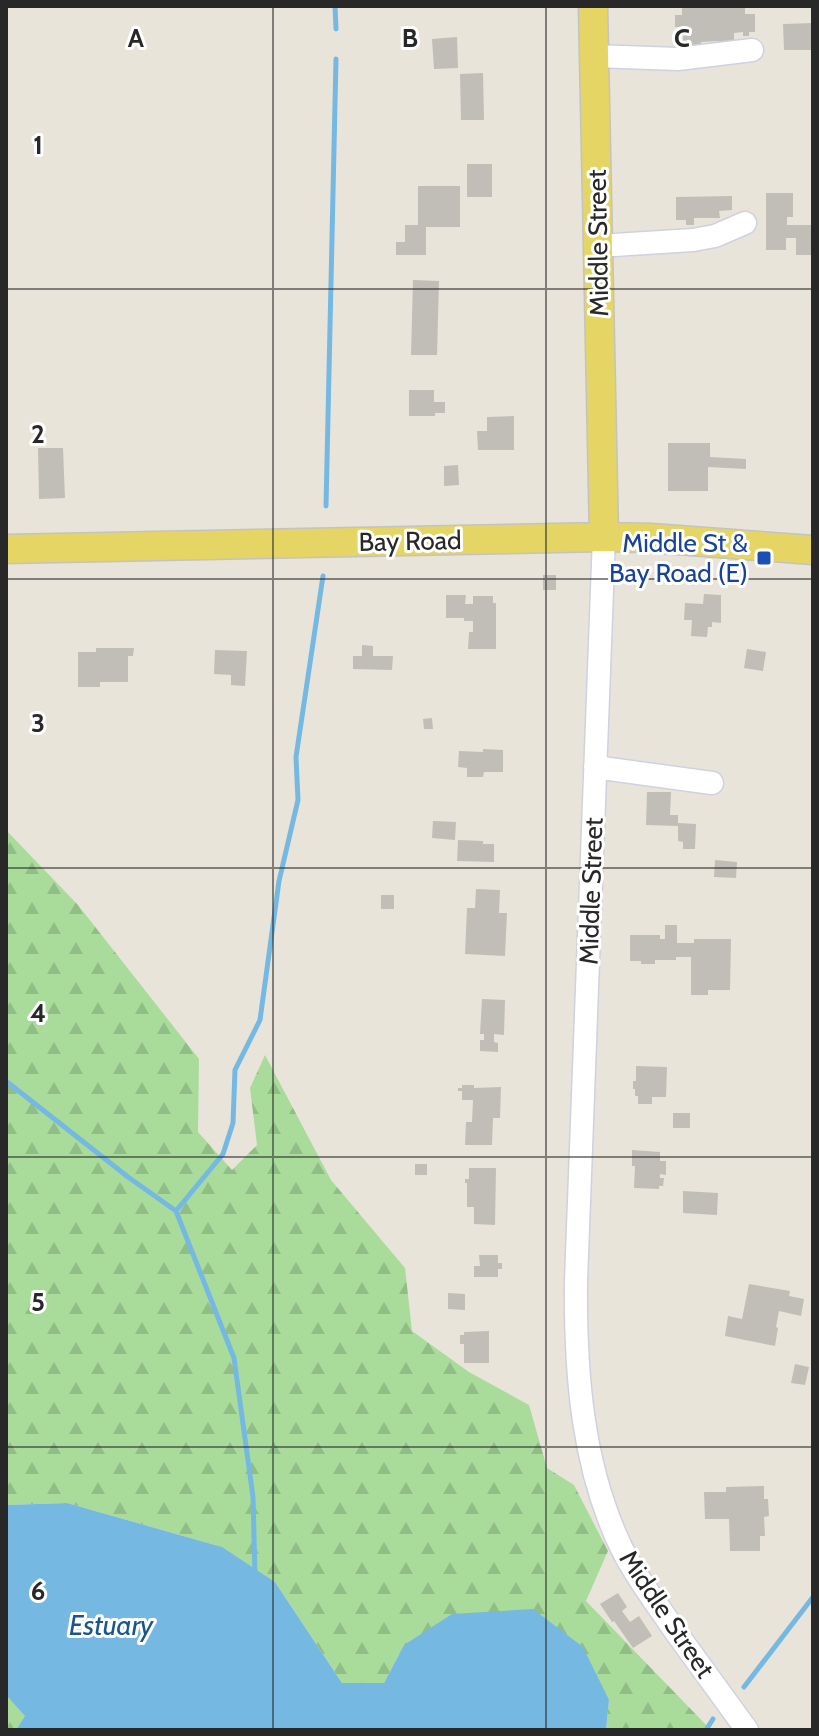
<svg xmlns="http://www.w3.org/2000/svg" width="819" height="1736" font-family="Cabin,sans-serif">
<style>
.forest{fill:url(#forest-firs)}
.water{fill:#75b9e3}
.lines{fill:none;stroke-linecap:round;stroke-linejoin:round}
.stream{stroke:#75b9e3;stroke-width:5}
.building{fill:#c1beb7}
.minor-casing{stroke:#d0d1e0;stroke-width:25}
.major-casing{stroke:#c3c3c3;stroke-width:31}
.minor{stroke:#fff;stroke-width:22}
.major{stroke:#e4d564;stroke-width:28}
.grid{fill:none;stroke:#282828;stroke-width:2;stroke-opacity:0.55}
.transit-dot{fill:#1a4fb4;stroke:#fff;stroke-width:3}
.labels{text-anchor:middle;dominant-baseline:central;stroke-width:6;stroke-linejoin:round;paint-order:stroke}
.street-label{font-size:26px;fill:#282828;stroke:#fff}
.transit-label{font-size:26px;fill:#164399;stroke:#fff;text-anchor:end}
.water-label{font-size:28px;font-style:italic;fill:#18568b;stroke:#fff}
.grid-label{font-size:26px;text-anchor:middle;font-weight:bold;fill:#282828;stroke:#fff;stroke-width:6;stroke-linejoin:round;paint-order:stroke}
</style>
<defs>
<pattern id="forest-firs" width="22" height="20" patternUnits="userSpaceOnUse" patternTransform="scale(2)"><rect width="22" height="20" fill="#a9dc9b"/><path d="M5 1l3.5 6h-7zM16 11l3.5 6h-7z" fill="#91bd86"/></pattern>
</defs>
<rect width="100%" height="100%" fill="#e9e4da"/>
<path class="forest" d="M6,830l72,75 121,154 -1,73 34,38 25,-25 -7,-57 15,-33 66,125 74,88 7,63 57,41 60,33 18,63 27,17 34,66 -22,50 125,129h-105l3,-30 -205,-55 -20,38h-42l-67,-101 -60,-37 -148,-42 -61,2z
M6,1695l20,21 -10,14h-10z"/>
<path class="water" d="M67,1503l155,44 53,35 67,101h42l20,-38 48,-31 81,-5 50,38 26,53 -3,30h-590l9,-14 -19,-21v-190z"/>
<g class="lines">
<path class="stream" d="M335,6l1,23
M326,506l10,-447
M6,1081l122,96 48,34 58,147 19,139 2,79
M176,1211l47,-57 10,-31 2,-53 25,-50 19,-139 19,-81 -2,-43 27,-181
M744,1687l69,-90
M706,1730l7,-11"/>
</g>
<path class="building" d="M682,6h63v8h10v18h-6v4h-6v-4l-9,1v8h-11v4h-4v-4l-18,1v3h-18v-18h-8v-12h7z
M813,23v27h-29l-1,-26z
M457,37l1,31 -24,1 -2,-30z
M483,73l1,47h-23l-1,-46z
M467,164h25v33h-25z
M418,186h42v41h-34v28h-30v-13h9v-17h13z
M766,193h27v24h-6v8h26v30h-17v-17h-10v12h-20z
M732,196v14l-13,1 1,7h-26v7h-8v-5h-10v-23z
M413,280l26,1 -2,74h-26z
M409,390h25v12h11v11h-10v3h-26z
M514,416v34h-36l-1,-19h10v-14z
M668,443h42v14l36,2v10l-38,-2v24h-40z
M38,448h25l2,50 -26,1z
M458,465l1,20 -15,1v-20z
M543,575h13v15h-13z
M704,594l17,1v28l-9,-1v5h-4l-1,10 -16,-1 1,-16h-8l1,-17 18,1z
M446,595h20l-1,9h8v-8h20v7h3v46h-28l1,-17h4v-11h-9v-3h-18z
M362,645l11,1v10h20l-1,14 -39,-1v-13h9z
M96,648h38l-1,8h-5v26h-28v5h-22v-35h18z
M747,649l19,3 -3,19 -19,-3z
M215,650l32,1 -2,35 -14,-1v-10l-17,-1z
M432,718l1,11h-9l-1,-10z
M483,749l20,1v22h-19l-1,5h-16v-9l-9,-1 1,-16 24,1z
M647,792h24l-1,23h8v8l18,1 -1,25h-12v-7l-5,-1v-15l-32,-1z
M433,821l23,1 -1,18 -23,-2z
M458,840l25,1v3h11v18l-37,-1z
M715,860l22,2 -1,16 -22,-1z
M476,889l24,1 -1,23h8l-2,43 -40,-2 2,-46h8z
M381,895h13v14h-13z
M665,925h12v18h17v-4h37l-1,51h-22v5h-17v-38h-15v3h-21v4h-14v-3h-11v-26h30v4h5z
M482,999l23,1 -1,35 -10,-1v8l4,1v9l-18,-1v-11h4v-6h-4z
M636,1066l31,1 -1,30h-14v7h-14v-8h-3v-7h-2v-8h3z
M462,1085h12v3l27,-1 -1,31h-7l-1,27h-27l1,-23h6l1,-22h-11v-9h-4v-3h4z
M673,1113h17v15h-17z
M632,1150l28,2v9h6v14l-6,-1v4h4l-1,8h-4v3l-25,-1 1,-22h-3z
M415,1164h12v11h-12z
M469,1168h27l-1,57 -21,-1v-17h-7v-24h-2v-4h4z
M683,1191l35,2 -1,22 -34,-2z
M479,1255h19v8h4v6h-4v8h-24v-11h6z
M749,1284l41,7 -1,5 15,3 -3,17 -22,-5 -3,16 2,1 -3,18 -50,-10 3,-20 14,3z
M448,1293l17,1v16l-17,-1z
M489,1331v32h-25v-19h-4v-9h4v-3z
M795,1364l14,3 -4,18 -14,-2z
M764,1486v13h4l1,17 -5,1 1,19h-5v15h-30l-1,-32h-24l-1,-27h22v-5z
M618,1593l9,14 -5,4 8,11 9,-6 13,20 -19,12 -19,-27 -2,1 -12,-18z"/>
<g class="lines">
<g class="minor-casing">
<path id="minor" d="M594,56l84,3 74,-9
M598,246l95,-6 22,-4 30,-13
M604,537l-28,744c-1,91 6,186 46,268 15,30 35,55 53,82 24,33 48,66 72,99
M595,767l117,16"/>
</g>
<g class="major-casing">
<path id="major" d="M593,6l11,531
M6,549l598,-12 47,1 162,12"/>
</g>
<use href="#minor" class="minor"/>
<use href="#major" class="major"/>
</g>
<path class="grid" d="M273,6v1724M546,6v1724M6,289h807M6,579h807M6,868h807M6,1157h807M6,1447h807"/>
<rect class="transit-dot" x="756" y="550" width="16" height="16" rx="4"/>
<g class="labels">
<g class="street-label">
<text transform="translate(598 243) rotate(-91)">Middle Street</text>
<text transform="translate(410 541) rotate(-1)">Bay Road</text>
<text transform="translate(591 891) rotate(-88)">Middle Street</text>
<text transform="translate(667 1614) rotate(56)">Middle Street</text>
</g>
<g class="transit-label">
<text x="748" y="543">Middle St &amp;<tspan x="748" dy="30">Bay Road (E)</tspan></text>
</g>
<g class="water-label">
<text x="111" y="1625">Estuary</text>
</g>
</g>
<g class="grid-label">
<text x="136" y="47">A</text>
<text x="410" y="47">B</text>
<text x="682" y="47">C</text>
<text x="38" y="154">1</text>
<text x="38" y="443">2</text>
<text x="38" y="732">3</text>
<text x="38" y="1022">4</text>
<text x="38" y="1311">5</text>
<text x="38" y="1600">6</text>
</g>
<rect width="819" height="1736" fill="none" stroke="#282828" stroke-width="16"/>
</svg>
